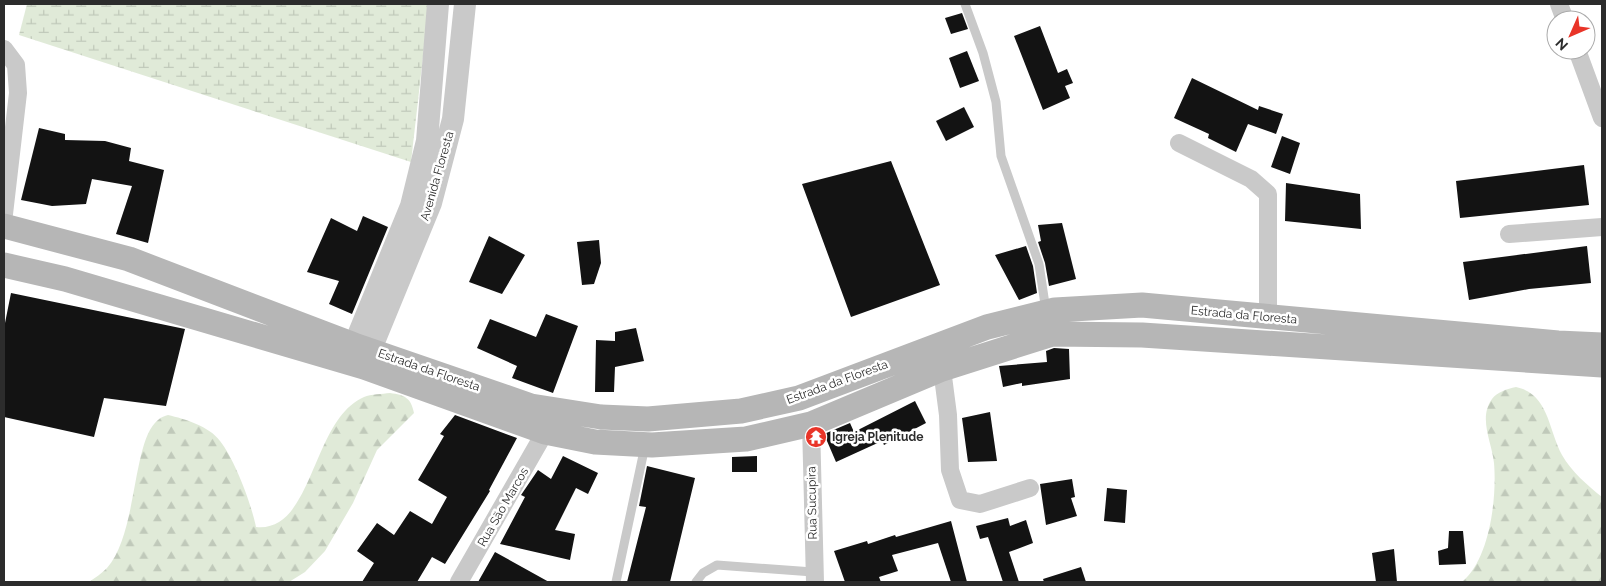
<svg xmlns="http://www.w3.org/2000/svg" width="1606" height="586" font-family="Raleway,sans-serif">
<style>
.forest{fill:url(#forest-firs)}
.wetland{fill:url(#wetland-marsh)}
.building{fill:#131313}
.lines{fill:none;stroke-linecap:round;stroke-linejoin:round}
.service{stroke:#c9c9c9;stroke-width:9}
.minor{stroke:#c9c9c9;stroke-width:18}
.tertiary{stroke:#c9c9c9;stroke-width:22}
.secondary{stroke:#b6b6b6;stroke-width:25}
.labels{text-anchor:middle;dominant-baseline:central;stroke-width:5;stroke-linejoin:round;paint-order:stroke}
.street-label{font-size:12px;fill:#2c2c2c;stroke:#fff}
.poi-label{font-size:12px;font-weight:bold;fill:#2c2c2c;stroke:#fff;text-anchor:start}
</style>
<defs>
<pattern id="forest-firs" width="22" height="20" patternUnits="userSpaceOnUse" patternTransform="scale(1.25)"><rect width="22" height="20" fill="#e0ead8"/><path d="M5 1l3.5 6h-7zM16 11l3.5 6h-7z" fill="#c0c9ba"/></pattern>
<pattern id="wetland-marsh" width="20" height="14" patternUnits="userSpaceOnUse" patternTransform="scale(1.25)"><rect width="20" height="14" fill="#e0ead8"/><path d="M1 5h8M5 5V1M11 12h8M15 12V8" fill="none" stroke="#c0c9ba"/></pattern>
</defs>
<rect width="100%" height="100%" fill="#fff"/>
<path class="forest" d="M1516,387c33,7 32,42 46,68 9,16 26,31 40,42v85h-140c28,-23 35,-85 32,-119 -2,-21 -16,-45 -2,-64 5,-7 15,-10 24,-12z
M390,393c15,2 21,5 24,20l-37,37 -24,53 -28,48 -20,21 -16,10h-200c6,-4 13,-9 18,-14 31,-35 25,-128 51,-148 3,-3 7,-4 10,-5 17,4 41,11 52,26 15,19 31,62 36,86 58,6 55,-107 108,-130 7,-3 18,-3 26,-4z"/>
<path class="wetland" d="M27,4h402l-18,158 -392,-127z"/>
<path class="building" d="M962,13l6,16 -17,5 -6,-16z
M1040,26l18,47 9,-4 6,14 -8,3 5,12 -27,12 -29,-74z
M967,51l12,30 -19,7 -11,-30z
M1192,78l66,32 1,-4 24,8 -7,20 -28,-10 -12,28 -28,-14 1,-4 -35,-16z
M964,107l10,20 -28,14 -10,-20z
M39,128l26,6v6l40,1 26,7 -2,13 35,9 -16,73 -32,-9 16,-48 -40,-7 -6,25 -34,2 -31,-6z
M1282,136l18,7 -10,31 -19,-7z
M891,161l49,124 -89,32 -49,-133z
M1584,165l5,40 -129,13 -4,-37z
M1286,183l74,11 1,35 -76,-8z
M363,216l25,11 -36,87 -23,-10 10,-23 -32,-9 24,-54 26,13z
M1062,223l14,56 -27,7 -4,-23 -7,-21 3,-1 -3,-16z
M489,236l36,19 -23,39 -33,-12z
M599,240l2,23 -7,21 -12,1 -5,-43z
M1026,246l7,20 4,27 -18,7 -24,-45z
M1587,246l4,37 -62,6 -60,11 -6,-38z
M11,293l174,36 -19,77 -62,-8 -10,39 -90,-20v-89z
M546,314l32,12 -25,67 -41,-15 5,-12 -40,-18 13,-29 46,18z
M636,328l8,33 -29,6 -1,25h-19l1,-52 19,1v-9z
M1054,348l15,1 1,30 -48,7v-3l-19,4 -4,-21 48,-4 -1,-11z
M915,401l11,22 -42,22 -2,-4 -46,21 -12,-28 26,-11 4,9z
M990,412l7,49 -29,1 -6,-44z
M455,415l62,23 -28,52 1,1 -45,73 -13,-7 -15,25h-55l12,-19 -17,-12 20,-28 17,12 16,-24 22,13 15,-27 -29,-17 26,-44 -4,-2z
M563,456l35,17 -10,21 -12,-6 -21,42 20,4 -5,26 -70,-16 25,-47 -4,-2 17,-25 13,9z
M757,456v16h-25v-15z
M647,466l48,12 -25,104h-43l19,-75 -7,-1z
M1072,479l3,18 -4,1 6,18 -31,9 -6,-41z
M1107,488l20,2 -2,33 -21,-2z
M1008,518l2,8 16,-6 7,23 -24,9 10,30h-16l-15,-45 -8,2 -4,-13z
M951,521l16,61h-16l-13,-39 -46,12 6,16 -19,6 2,5h-36l-11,-31 33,-10 1,3 27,-9 1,2z
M1449,531h14l3,33 -27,1 -1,-14 10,-3z
M1394,549l3,33h-21l-4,-29z
M495,552l54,30h-71z
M1081,567l5,15h-42l-1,-3z"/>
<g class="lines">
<path class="service" d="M965,4l18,49 13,49 5,54 38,108 7,47
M616,582l29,-136
M696,582l7,-9 14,-8 96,7"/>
<path class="minor" d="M1559,4l6,16
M4,49l12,16 2,28 -14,121
M1577,50l25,68
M1179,143l72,36 17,15v124
M1509,234l93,-7
M942,369l6,46 2,55 10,30 20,4 50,-16
M811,424l4,158
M459,582l86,-150"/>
<path class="tertiary" d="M348,360l63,-154 16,-65 11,-137
M364,366l67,-163 22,-84 12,-115"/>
<path class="secondary" d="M4,226l125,33 225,86 177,61 70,11 47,2 93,-8 58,-13 188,-71 68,-17 87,-5 416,38 44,2
M4,265l61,14 299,88 181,65 50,10 57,3 94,-6 65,-15 131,-55 110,-35 90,1 460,30"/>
</g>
<defs>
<g id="temple-disc" transform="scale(1.125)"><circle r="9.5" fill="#e93428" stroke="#fff"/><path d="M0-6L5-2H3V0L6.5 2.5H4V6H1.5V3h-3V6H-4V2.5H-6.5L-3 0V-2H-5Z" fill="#fff"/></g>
</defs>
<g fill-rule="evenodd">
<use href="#temple-disc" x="816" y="437"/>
</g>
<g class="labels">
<g class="street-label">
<text transform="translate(437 176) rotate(-74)">Avenida Floresta</text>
<text transform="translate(1244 315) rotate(5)">Estrada da Floresta</text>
<text transform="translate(429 370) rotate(19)">Estrada da Floresta</text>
<text transform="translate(837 382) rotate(-20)">Estrada da Floresta</text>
<text transform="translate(812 503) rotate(-91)">Rua Sucupira</text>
<text transform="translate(503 507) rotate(-60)">Rua São Marcos</text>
</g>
<g class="poi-label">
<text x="832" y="437">Igreja Plenitude</text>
</g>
</g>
<rect width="1606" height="586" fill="none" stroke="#2c2c2c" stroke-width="10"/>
<g transform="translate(1571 35) rotate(225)"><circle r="24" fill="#ffffff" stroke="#ababab"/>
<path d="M0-4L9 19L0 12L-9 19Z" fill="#e93428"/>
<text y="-8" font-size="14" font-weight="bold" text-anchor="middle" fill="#2c2c2c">N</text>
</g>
</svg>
